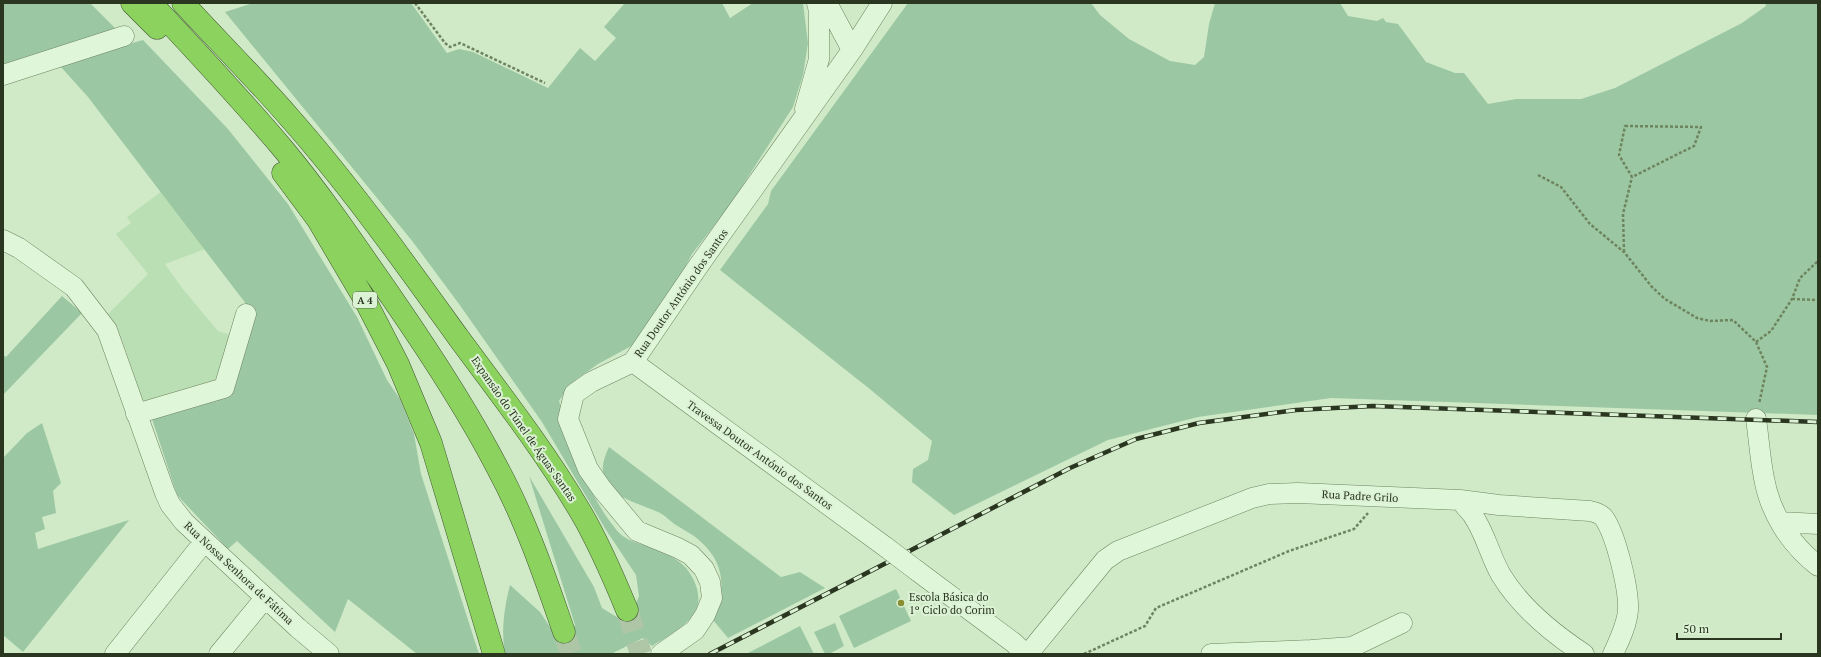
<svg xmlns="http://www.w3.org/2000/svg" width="1821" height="657" font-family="'PT Serif',serif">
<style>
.farmland{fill:#badfb5}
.green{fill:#9bc8a2}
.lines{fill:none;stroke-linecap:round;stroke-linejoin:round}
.highway-tunnel{stroke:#afc6a6;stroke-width:22;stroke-dasharray:22 11;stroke-linecap:butt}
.minor-casing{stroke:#6e845e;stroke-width:21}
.highway-casing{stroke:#425331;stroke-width:23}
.path{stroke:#6e845e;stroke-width:2.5;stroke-dasharray:3 2;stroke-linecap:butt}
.minor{stroke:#e0f6d9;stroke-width:20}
.highway{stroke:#8cd25f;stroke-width:22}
.rail-casing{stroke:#2a3620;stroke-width:4.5}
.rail{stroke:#dcf2d5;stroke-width:3;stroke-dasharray:9;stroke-linecap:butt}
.minor-bridge-casing{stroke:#6e845e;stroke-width:21;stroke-linecap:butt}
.minor-bridge{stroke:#e0f6d9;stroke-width:20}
.poi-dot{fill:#8a8e33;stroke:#dcf2d5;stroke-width:1.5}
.labels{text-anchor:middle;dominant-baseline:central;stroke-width:4;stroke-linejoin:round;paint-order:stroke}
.shield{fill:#dcf2d5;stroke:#5f6e56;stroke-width:1}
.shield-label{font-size:10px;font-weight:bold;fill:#2a3620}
.street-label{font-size:11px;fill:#2a3620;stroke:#dcf2d5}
.poi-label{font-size:11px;fill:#2a3620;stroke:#dcf2d5;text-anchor:start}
</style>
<rect width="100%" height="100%" fill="#d0eac7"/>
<path class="farmland" d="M161,192l44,57 -40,15 17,24 36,43 16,5 -12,43 -78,25 -22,-64 -16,-24 42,-42 -32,-40 15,-11 -4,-6z"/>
<path class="green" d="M3,3h87l26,26 -113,37z
M253,3h158l36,50 12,-4 14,3 75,36 32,-40 15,13 21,-23 -12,-11 21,-24h97l8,15 23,-15h50l5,40 -5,32 -10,32 -63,98 -38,49 -29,55 -28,35 -37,20 -21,15 -7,6 -11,16c14,45 26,90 56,127 11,15 26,15 42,21 8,4 20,10 26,16 10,9 19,29 14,42 -8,19 -28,29 -45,39l-9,-8 -32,16h-106c-4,-24 -1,-45 5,-69l30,27 16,24 16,-4 3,-7 -46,-149 65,111 8,21 18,11 11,-3 8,-20 -3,-21 -30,-45 -64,-108 -83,-118 -46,-62 -188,-230z
M908,3h183l9,12 29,24 41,22 25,4 9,-8 5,-33 6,-21h125l8,13 29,5 6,-3 3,4 12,2 28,38 29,11h9l24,31 28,-5h65l34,-11 127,-65 24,-17 -1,-3h53v412l-487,-17 -133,19 -90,23 -154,75 -42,-33 1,-13 15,-9 4,-19 -61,-51 -151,-120 48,-66 3,-13z
M143,40l85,89 60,75 69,113 30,63 13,19 14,35 7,40 58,180h-62l-69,-55 -13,33 -98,-91 -9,8 -51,-54 -26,-79 72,-21 30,-82 -165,-216 -27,-30 2,-4z
M62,296l20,17 -79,82v-40l3,2z
M42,423l19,60 -8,8 3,22 -14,4 3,12 -10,4 3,16 91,-29 -106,132 -20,-17v-177l24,-25z
M609,447l172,130 19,-5 25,16 -97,50 -15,-18c14,-34 12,-60 -19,-84 -6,-4 -12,-7 -18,-11 -6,-4 -11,-10 -18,-13 -30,-13 -71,-20 -49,-65z
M896,589l15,32 -57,27 -15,-32z
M835,623l9,23 -15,8h-4l-11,-22z
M800,626l14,28h-68z"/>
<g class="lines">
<path class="highway-tunnel" d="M627,610l14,44
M564,632l7,22"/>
<g class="minor-casing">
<path id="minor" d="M827,3l25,47
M3,75l121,-39
M805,109l14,-50v-48l-2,-8
M3,240l16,8 55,39 33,43 58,163 5,11 14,18 114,106 31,26
M633,362l254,186
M136,414l88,-26 22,-74
M1756,419c3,20 4,40 8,59 6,35 26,66 54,88
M1460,500c4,5 8,9 12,14 13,18 18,42 29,61 20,33 51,58 83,79
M1780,522l38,2
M916,570l98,73 6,6 2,5
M115,654l89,-112
M219,654l46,-56
M661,654l34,-24 10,-15 7,-17 -2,-16 -6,-13 -13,-14 -13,-7 -41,-17 -35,-42 -14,-20 -20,-50 6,-25 17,-12 42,-20 66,-97 153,-215 30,-47
M1028,654l77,-94 13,-9 134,-53 17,-4 29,-1 162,7 39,5 91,6c5,1 11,3 14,7 12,17 25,71 24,92 -1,15 -9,31 -15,44
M1211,654l100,-4 41,-3 50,-24"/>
</g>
<g class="highway-casing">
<path id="highway" d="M132,3l25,25
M151,3c45,48 90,96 133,147 39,47 73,98 108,148 38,55 75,111 106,171 28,52 47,108 66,163
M183,3c35,38 72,75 106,114 61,69 115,145 169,220 42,57 86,113 122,174 19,32 33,65 47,99
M283,173l35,47 47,80 33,64 33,79 63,211"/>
</g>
<path class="path" d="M415,3l30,40 5,4 10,-4 85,40
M1625,126l76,1 -7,19 -62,31 -13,-22z
M1538,175l23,12 29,37 34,28 28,35 13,12 32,19 13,3 23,-1 23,22 11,25 -8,37
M1624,252l-1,-38 9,-37
M1792,299l26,1
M1756,342l15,-11 21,-32 8,-21 18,-17
M1084,654l61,-28 11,-18 133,-57 65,-22 14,-16"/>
<use href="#minor" class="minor"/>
<use href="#highway" class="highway"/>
<g class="rail-casing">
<path id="rail" d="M710,654l360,-186 66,-29 63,-16 97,-13 77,-4 445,16"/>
</g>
<use href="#rail" class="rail"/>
<g class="minor-bridge-casing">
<path id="minor-bridge" d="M887,548l29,22"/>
</g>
<use href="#minor-bridge" class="minor-bridge"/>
</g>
<circle class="poi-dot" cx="901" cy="603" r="4"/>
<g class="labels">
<rect class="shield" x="353" y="292" width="24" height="16" rx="3"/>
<g class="shield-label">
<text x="365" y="300">A 4</text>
</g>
<g class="street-label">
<text transform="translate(681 293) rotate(-55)">Rua Doutor António dos Santos</text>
<text transform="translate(524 429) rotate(55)">Expansão do Túnel de Águas Santas</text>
<text transform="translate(760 455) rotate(36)">Travessa Doutor António dos Santos</text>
<text transform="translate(1360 496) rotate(3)">Rua Padre Grilo</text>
<text transform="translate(239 573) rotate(43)">Rua Nossa Senhora de Fátima</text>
</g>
<g class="poi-label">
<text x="909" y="597">Escola Básica do<tspan x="909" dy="13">1º Ciclo do Corim</tspan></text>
</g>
</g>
<rect width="1821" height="657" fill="none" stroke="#2a3620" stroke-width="8"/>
<path d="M1677 633v6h104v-6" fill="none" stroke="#2a3620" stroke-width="2"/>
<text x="1683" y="633" font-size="12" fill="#2a3620" stroke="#dcf2d5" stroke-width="3" paint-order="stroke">50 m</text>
</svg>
